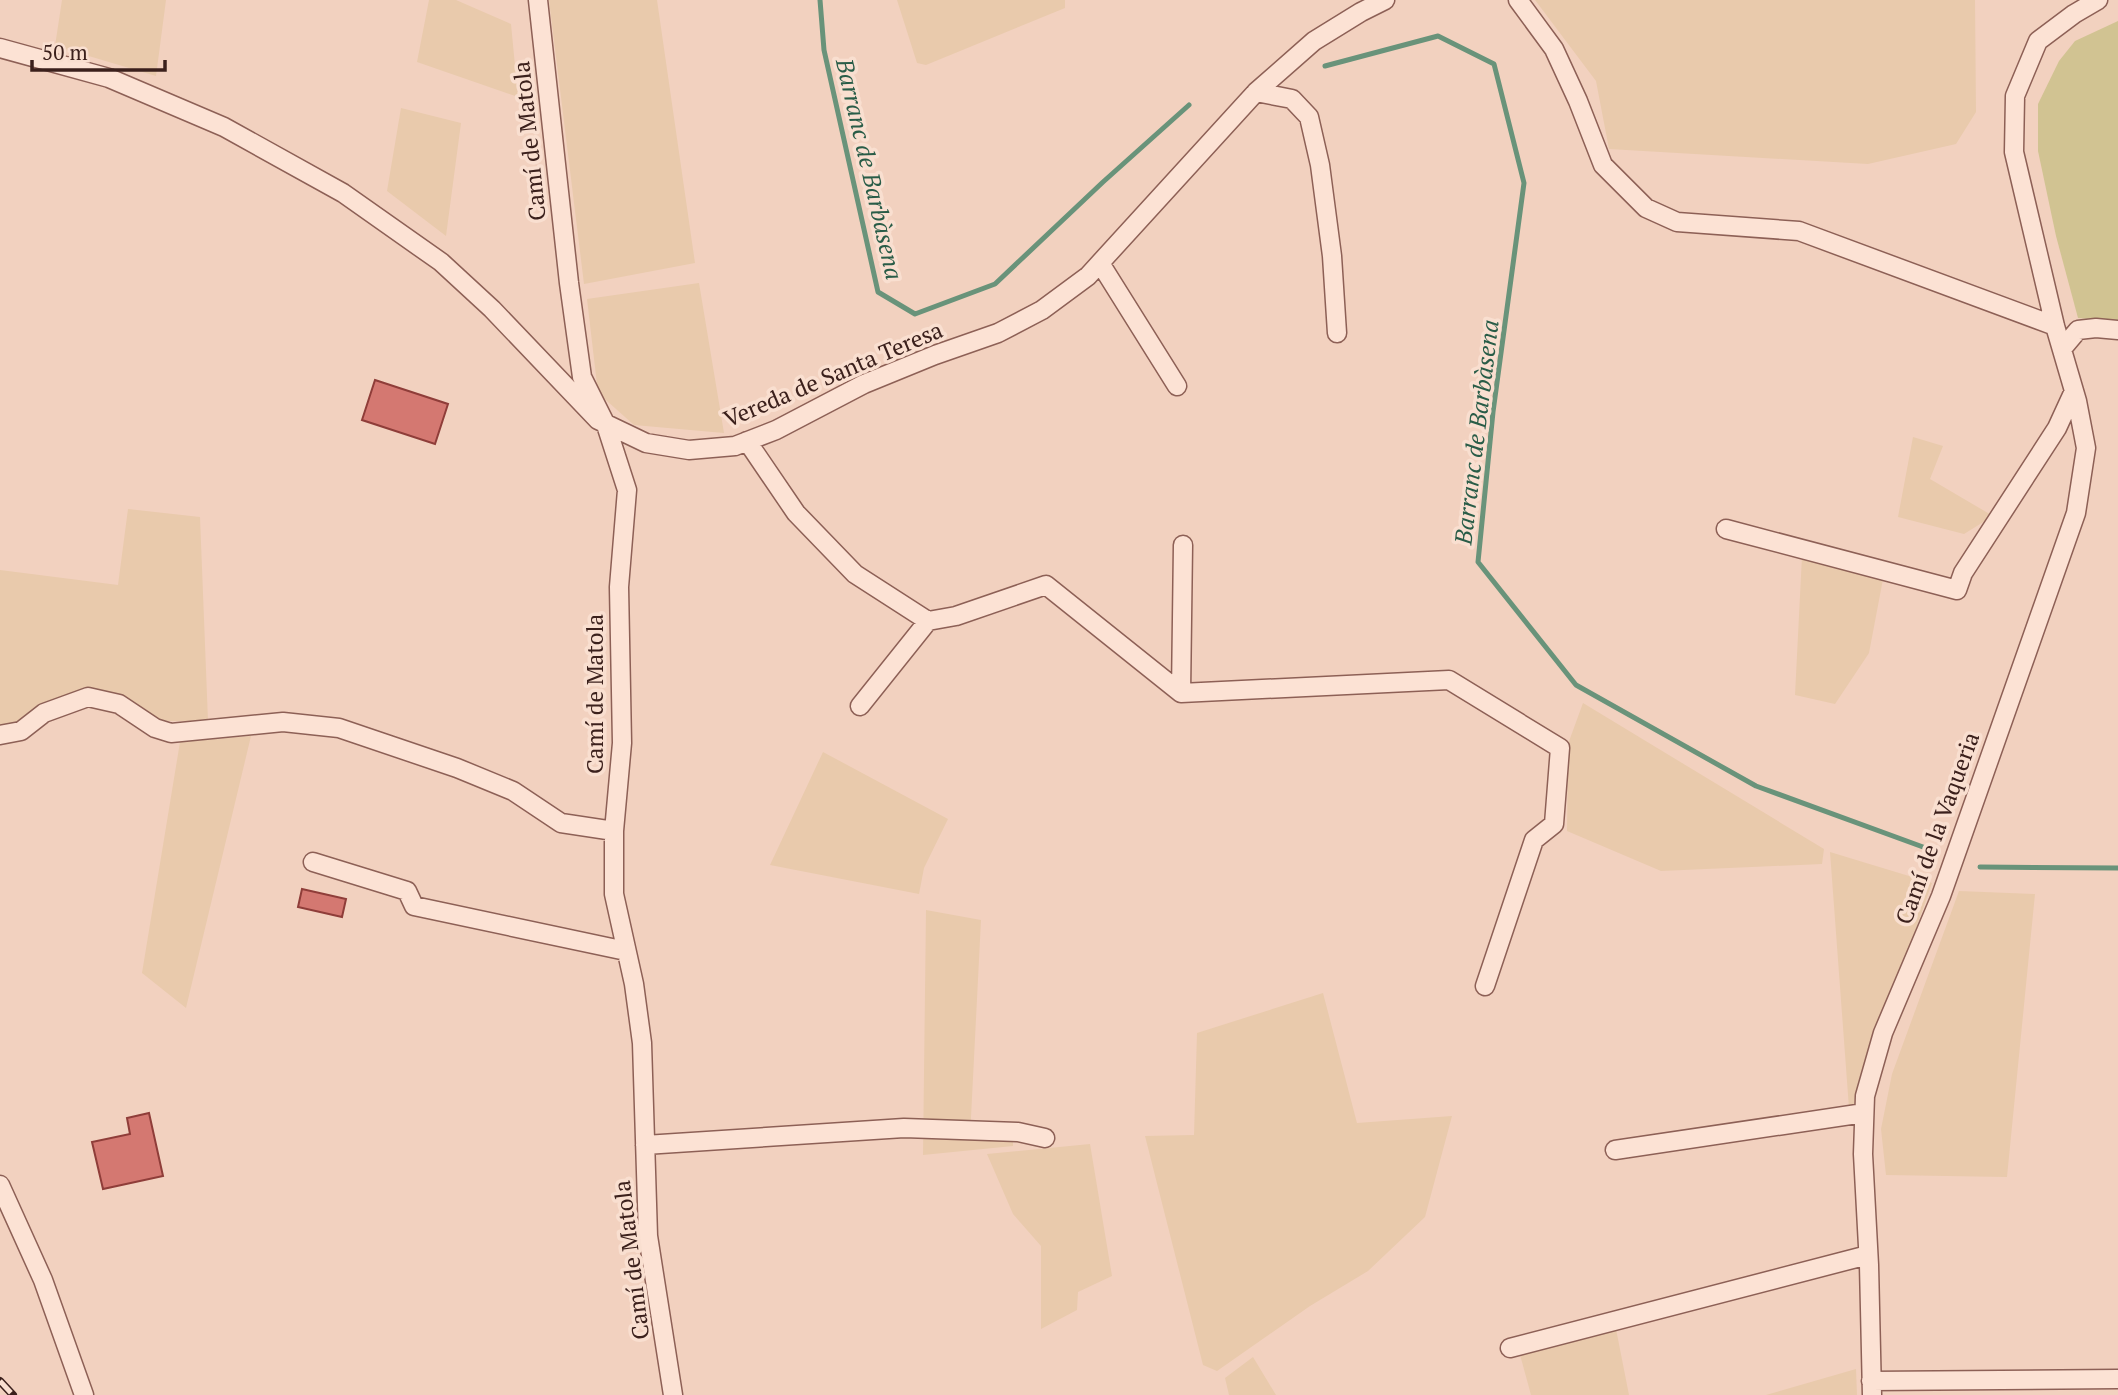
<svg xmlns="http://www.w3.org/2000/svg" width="2118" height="1395" font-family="'PT Serif',serif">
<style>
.farmland{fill:#e9caac}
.green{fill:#d1c392}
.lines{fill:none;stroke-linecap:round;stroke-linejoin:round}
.stream{stroke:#69937a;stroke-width:5}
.building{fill:#d47871;stroke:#8f3d39;stroke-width:2}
.minor-casing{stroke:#8d6056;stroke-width:21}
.minor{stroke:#fce2d4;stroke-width:18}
.rail-casing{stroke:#3b201c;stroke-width:8}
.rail{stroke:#f9dfd0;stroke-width:5;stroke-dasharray:16;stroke-linecap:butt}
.labels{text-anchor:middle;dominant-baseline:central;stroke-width:7;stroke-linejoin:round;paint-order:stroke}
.street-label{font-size:23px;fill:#3b201c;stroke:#f9dfd0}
.water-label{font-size:24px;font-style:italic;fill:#295c47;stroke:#f9dfd0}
</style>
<rect width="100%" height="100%" fill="#f2d1bf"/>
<path class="farmland" d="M62,0h104l-10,76 -101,-30z
M429,0h27l55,24 7,73 -101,-35z
M549,0h108l38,263 -111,21z
M897,0h168v8l-139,57 -9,-2z
M1535,0h440l1,112 -20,32 -88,20 -259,-15 -13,-68z
M401,108l60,15 -15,113 -59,-45z
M699,283l25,150 -90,-8 -36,-32 -11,-94z
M1913,437l30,9 -13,33 63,37 -29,18 -66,-17z
M128,509l72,8 8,204h-58l-29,-27 -37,-6 -32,12 -40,26h-12v-156l118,15z
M1802,556l81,23 -14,74 -34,51 -40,-9z
M1583,703l241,146 -2,15 -161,7 -94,-40 1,-87z
M251,736l-65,272 -44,-35 38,-231z
M823,752l125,67 -24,49 -5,26 -149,-29z
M1830,852l102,31 -78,223 -5,2z
M1959,891l76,3 -28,283 -121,-2 -5,-46 11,-55z
M926,910l55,10 -11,217 43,2v7l-90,9z
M1323,993l34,130 95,-7 -27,101 -57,54 -58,35 -93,65 -14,-6 -58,-229 49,-1 3,-102z
M1090,1144l22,132 -34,16 -1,18 -36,19v-83l-28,-32 -26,-60z
M1616,1329l13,66h-98l-12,-44z
M1253,1357l23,38h-47l-4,-17z
M1856,1369l1,26h-91z"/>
<path class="green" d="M2118,21v301l-40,-4 -22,-82 -18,-85v-47l21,-43 16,-20z"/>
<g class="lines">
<path class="stream" d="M820,0l4,50 54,242 37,22 80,-30 108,-102 86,-77
M1325,66l113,-30 56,28 30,119 -31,229 -15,150 98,123 180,101 178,65
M1980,867l138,1"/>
</g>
<path class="building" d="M375,380l73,24 -13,40 -73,-24z
M302,889l44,10 -4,18 -44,-10z
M149,1113l14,63 -60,13 -11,-47 38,-8 -3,-16z"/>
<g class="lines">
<g class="minor-casing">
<path id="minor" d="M538,0l31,283 13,94 24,48 21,65 -8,97 3,156 -8,88v63l20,90 8,59 6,193 25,159
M1518,0l36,49 24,52 25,64 43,43 31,14 122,9 256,95
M0,48l109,30 115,49 119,66 98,69 51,47 106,111 48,23 43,7 46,-4 41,-16 88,-46 71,-29 63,-22 44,-23 46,-34 168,-184 58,-51 47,-29 24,-12
M1256,92l36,7 17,18 11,48 12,91 5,77
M1100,263l77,123
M2062,349l16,-19 18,-2 22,2
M747,441l49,72 59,61 73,47 28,-5 90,-31 135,108 268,-13 111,68 -6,76 -20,16 -49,146
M1726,529l231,61 6,-17 94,-145 17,-37
M1181,693l2,-148
M860,706l68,-85
M0,735l21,-4 23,-18 44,-16 31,7 36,24 16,5 112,-11 56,6 118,40 56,23 48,32 53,8
M313,862l94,29 7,15 212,45
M645,1145l259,-17 114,4 27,6
M1615,1150l249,-37
M0,1185l43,95 41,115
M1510,1348l358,-93
M1871,1381l247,-2
M1872,1395l-3,-130 -6,-111 2,-58 18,-63 58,-137 135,-383 10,-65 -9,-47 -22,-75 -41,-174 1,-56 23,-55 36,-27 24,-14"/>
</g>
<use href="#minor" class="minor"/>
<g class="rail-casing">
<path id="rail" d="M0,1381l13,14"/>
</g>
<use href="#rail" class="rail"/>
</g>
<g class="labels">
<g class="street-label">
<text transform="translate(529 141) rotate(-96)">Camí de Matola</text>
<text transform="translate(833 374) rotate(-23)">Vereda de Santa Teresa</text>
<text transform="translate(594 694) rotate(-90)">Camí de Matola</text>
<text transform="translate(1937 828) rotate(-70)">Camí de la Vaqueria</text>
<text transform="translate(631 1260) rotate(-97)">Camí de Matola</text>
</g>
<g class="water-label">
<text transform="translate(870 169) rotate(77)">Barranc de Barbàsena</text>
<text transform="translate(1476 432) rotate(-83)">Barranc de Barbàsena</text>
</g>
</g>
<path d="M32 60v10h133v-10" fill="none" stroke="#3b201c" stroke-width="3.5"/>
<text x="42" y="60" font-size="21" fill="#3b201c" stroke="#f9dfd0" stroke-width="5" paint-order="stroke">50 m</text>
</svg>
